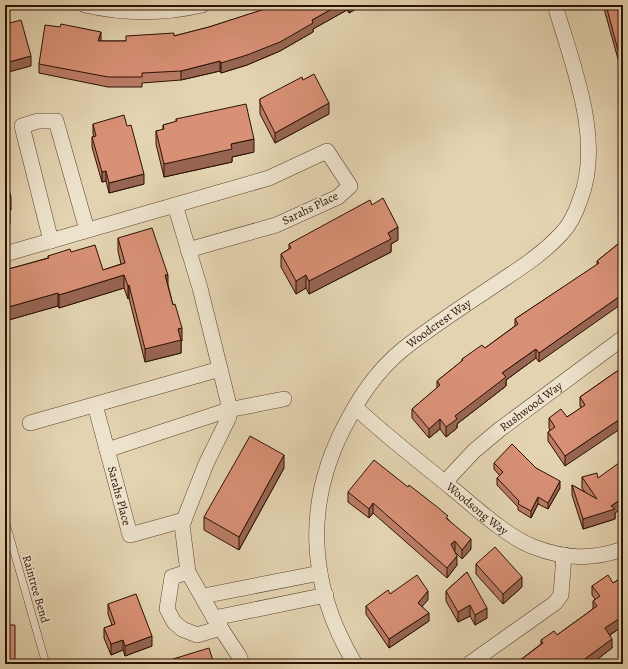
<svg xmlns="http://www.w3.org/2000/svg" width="628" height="669" font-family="Alegreya,serif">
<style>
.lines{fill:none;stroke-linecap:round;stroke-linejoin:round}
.service-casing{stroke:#5a422e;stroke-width:8}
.minor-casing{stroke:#5a422e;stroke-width:16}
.service{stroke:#ede2cc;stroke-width:7}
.minor{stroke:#ede2cc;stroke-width:15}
.wall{fill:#ba7c65;stroke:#2c1102}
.shaded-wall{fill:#976553;stroke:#2c1102}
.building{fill:#d89076;stroke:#2c1102}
.labels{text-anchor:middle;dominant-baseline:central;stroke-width:3.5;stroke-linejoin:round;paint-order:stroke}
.street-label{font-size:12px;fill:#2c1102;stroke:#ede2cc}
</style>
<rect width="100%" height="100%" fill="#e3d3b0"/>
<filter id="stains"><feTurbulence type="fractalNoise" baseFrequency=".005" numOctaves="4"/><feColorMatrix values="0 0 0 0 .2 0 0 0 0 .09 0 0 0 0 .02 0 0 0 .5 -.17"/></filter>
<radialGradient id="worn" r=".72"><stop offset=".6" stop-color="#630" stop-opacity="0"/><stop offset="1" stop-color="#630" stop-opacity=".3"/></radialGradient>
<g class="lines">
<g class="service-casing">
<path id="service" d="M5,520l41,144"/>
</g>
<g class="minor-casing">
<g id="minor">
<path d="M85,5c39,9 79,9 117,0"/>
<path d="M175,205l25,83 28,113 1,16 -23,47 -24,61 6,47 26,46 25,38 3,8"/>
<path d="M51,241l-29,-115 16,-5h18l31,109"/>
<path d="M5,254l264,-76 58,-27 23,35 -12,11 -62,28 -88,25"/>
<path id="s1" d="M95,405l35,130 54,-15"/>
<path id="s2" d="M355,407c31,29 65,55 98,82 22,18 54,48 81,58 31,12 58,13 89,2"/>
<path d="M30,423l190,-54"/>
<path d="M107,450l121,-40 56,-11"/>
<path id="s3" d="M445,482l29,-31 25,-21 124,-92"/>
<path d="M188,572l-16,5 -5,32 7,13 8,7 15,6 24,-7"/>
<path d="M203,596l117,-23"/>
<path d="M214,618l112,-23"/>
<path id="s4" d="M355,664c-48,-80 -52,-164 -6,-246 15,-29 36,-56 62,-75 24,-18 49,-35 75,-52 25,-17 54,-34 75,-57 9,-9 15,-22 19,-34 24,-60 -8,-136 -25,-195"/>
<path d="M469,664l86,-61 6,-8 3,-40"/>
</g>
</g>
<use href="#service" class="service"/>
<use href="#minor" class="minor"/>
</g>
<path class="wall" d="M272,5h91l-14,8 -2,-3 -34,19v3l-33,19 -33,14 -26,8 -1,-2 -39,9 -39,3v4h-34l-69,-14v-9l21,-37 41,14h25l48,-5 35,-9 63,-20z
M603,5h20v72z
M303,80l26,34 -54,29 -15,-29v-15z
M176,119l78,33 -22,5v5l-68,15 -8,-33v-13l7,-1v-5l13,-3z
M93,124l51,60 -35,9 -3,-12 -4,1 -10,-35v-10h2l-1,-3z
M372,205l26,35 -7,4v8l-82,42 -3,-6 -10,6 -15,-27v-13l8,-5v-5z
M118,238l50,47 14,56h-1v12l-36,9 -16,-64 -1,1 -4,-11 -65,20 -1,-2 -53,15v-51l43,-12v-2l23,-4 32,18 18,-6 -3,-13z
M618,244l-79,118 -3,-4 -30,22v6l-49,38v4l-11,9 -6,-8 -11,9 -17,-20v-9l25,-21v-7l25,-20v-2l23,-11 30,-22v-7l82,-54v-4z
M623,367l-58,99 -17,-25v-9l2,-2 -1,-2v-10l18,-1 14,-9 -1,-2v-9z
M494,463l42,5 24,20 -12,21 -10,-5 -7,14 -13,-8v-3l-21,-22v-7l3,-2 -6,-7z
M284,468l-45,82 -35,-20v-13z
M582,477l16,1 17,35v6l-32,10 -11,-34v-10l13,7 -3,-4z
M408,487l40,32 23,30 -9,10 -8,-8 3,14 -10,13 -74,-65 -4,5 -21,-16v-10z
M476,564l46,23 -19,17 -27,-30z
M467,572l20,46 -12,7 -5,-9 -12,6 -12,-21v-10z
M623,577v49l-13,9 2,13 -21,16h-76l26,-20v-4l16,-5 36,-26v-8l2,-2 -3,-4v-9l21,-3z
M390,594l38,6 -6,6 7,15 -40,27 -23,-34v-8z
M108,604l44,42 -27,10 -2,-6 -12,5 -7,-17v-10l8,-3 -4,-11z"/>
<path class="shaded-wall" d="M339,5h8v5l-34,19v3l-33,19 -33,14 -26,8v-10l91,-43z
M349,5h14l-14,8z
M101,32v10l-3,-1z
M31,56v10l-26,7v-10z
M220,61v10l-39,9v-9z
M329,103v11l-54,29v-10z
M254,139v13l-22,5v5l-68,15v-13l67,-20z
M106,171v10l-4,1v-10z
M144,174v10l-35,9v-10z
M11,197v13l-4,1v-13z
M10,211v13l-5,1v-13z
M398,227v13l-7,4v8l-82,42v-13z
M124,275v13l-65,20v-13z
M165,275h3v13z
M306,275v13l-10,6v-13z
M129,285v13l-1,1v-13z
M58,293v13l-53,15v-13z
M623,294v9l-84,59v-9z
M182,328v13h-1v12l-36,9v-13l33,-20z
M536,349v9l-30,22v6l-49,38v4l-11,9v-10l9,-11 47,-43z
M623,417v10l-58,39v-10z
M440,419v10l-11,9v-9z
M284,455v13l-45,82v-13z
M560,481v7l-12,21v-6z
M538,497v7l-7,14v-7z
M623,498v10l-8,5v6l-32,10v-10l28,-13z
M373,503v10l-4,5v-9z
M471,539v10l-9,10v-9z
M455,541v10l-4,2v-9z
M457,556v9l-10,13v-10z
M522,577v10l-19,17v-10z
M428,591v9l-10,11v-8z
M470,605v11l-12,6v-10z
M487,608v10l-12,7v-10z
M429,613v8l-40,27v-9z
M623,616v10l-18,12v-10z
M152,636v10l-27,10v-10z
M612,639v9l-21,16h-13z
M123,640v10l-12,5v-11z"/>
<path class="building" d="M273,5h66l-27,15 1,3 -33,19 -33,13 -26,8 -1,-2 -39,10 -39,2v4h-34l-69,-13 6,-39 15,2 1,-3 40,8 -3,9h28v-5l48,-3v3l35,-9 65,-21z
M606,5h17v64z
M9,18l1,5 11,-3 10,36 -26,7v-44z
M314,74l15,29 -54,30 -15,-30v-4l42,-22 1,3z
M246,104l8,35 -23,5 1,5 -68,15 -8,-33 8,-2 -1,-4 14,-4 -1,-2z
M124,115l3,11 4,-1 13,49 -35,9 -3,-12 -4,1 -10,-35 4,-1 -3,-12z
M5,176l6,21 -4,1 3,13 -5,1z
M383,198l15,29 -10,6 3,6 -82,42 -3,-6 -10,6 -15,-27 10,-6 -2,-4 81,-44 2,5z
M152,228l16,47h-3l8,30 2,-1 7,24 -4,1 3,11 -36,9 -16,-64 -1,1 -4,-11 -65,20 -1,-2 -53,15v-38l44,-12 -1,-2 22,-7 1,3 24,-7 8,25 22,-7 -7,-25z
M618,244l5,6v44l-84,59 -3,-4 -34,24 4,4 -51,39 2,3 -11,8 -6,-8 -11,10 -17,-20 28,-24 -3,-4 26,-21 -1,-1 20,-14 3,3 33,-24 -3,-5 84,-56 -2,-2z
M623,367v50l-58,39 -17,-24 7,-5 -6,-9 12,-9 6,8 18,-12 -5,-8z
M250,436l34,19 -45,82 -35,-20z
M512,444l24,24 24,13 -12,22 -10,-6 -7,14 -13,-7 1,-3 -22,-23 6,-6 -9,-9z
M374,460l34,27 1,-2 27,21 12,10 -2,2 25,21 -9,11 -7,-9 -4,3 6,12 -10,12 -74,-65 -4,6 -21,-17z
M623,460v38l-12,8 4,3 -32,10 -11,-34 25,14 -15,-22 15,-4 1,5z
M495,547l27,30 -19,17 -27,-30z
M467,572l20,36 -12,7 -5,-10 -12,7 -12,-21z
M417,575l11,16 -10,12 11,10 -40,26 -23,-33 22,-16 2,4z
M608,575l5,8 10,-6v39l-18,12 7,11 -34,25h-63l28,-21 -2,-3 13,-9 3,4 40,-29 -4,-5 7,-5 -8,-10z
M136,594l16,42 -27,10 -2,-6 -12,4 -7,-16 11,-4 -7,-20z
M5,625h10v39h-10z
M209,648l5,16h-40l-1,-5z"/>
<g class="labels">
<g class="street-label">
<text transform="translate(310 208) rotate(-26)">Sarahs Place</text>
<text stroke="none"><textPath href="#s4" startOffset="391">Woodcrest Way</textPath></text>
<text stroke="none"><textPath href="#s3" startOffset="115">Rushwood Way</textPath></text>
<text stroke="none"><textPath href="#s1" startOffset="94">Sarahs Place</textPath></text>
<text stroke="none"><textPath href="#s2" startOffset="159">Woodsong Way</textPath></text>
<text transform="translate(36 589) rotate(74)">Raintree Bend</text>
</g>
</g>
<rect width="628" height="669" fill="none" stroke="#e3d3b0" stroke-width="20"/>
<rect x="6" y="6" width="616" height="657" fill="none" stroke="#2c1102" stroke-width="2"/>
<rect x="10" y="10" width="608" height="649" fill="none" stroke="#2c1102"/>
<rect width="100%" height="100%" filter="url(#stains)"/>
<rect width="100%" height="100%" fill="url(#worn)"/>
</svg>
